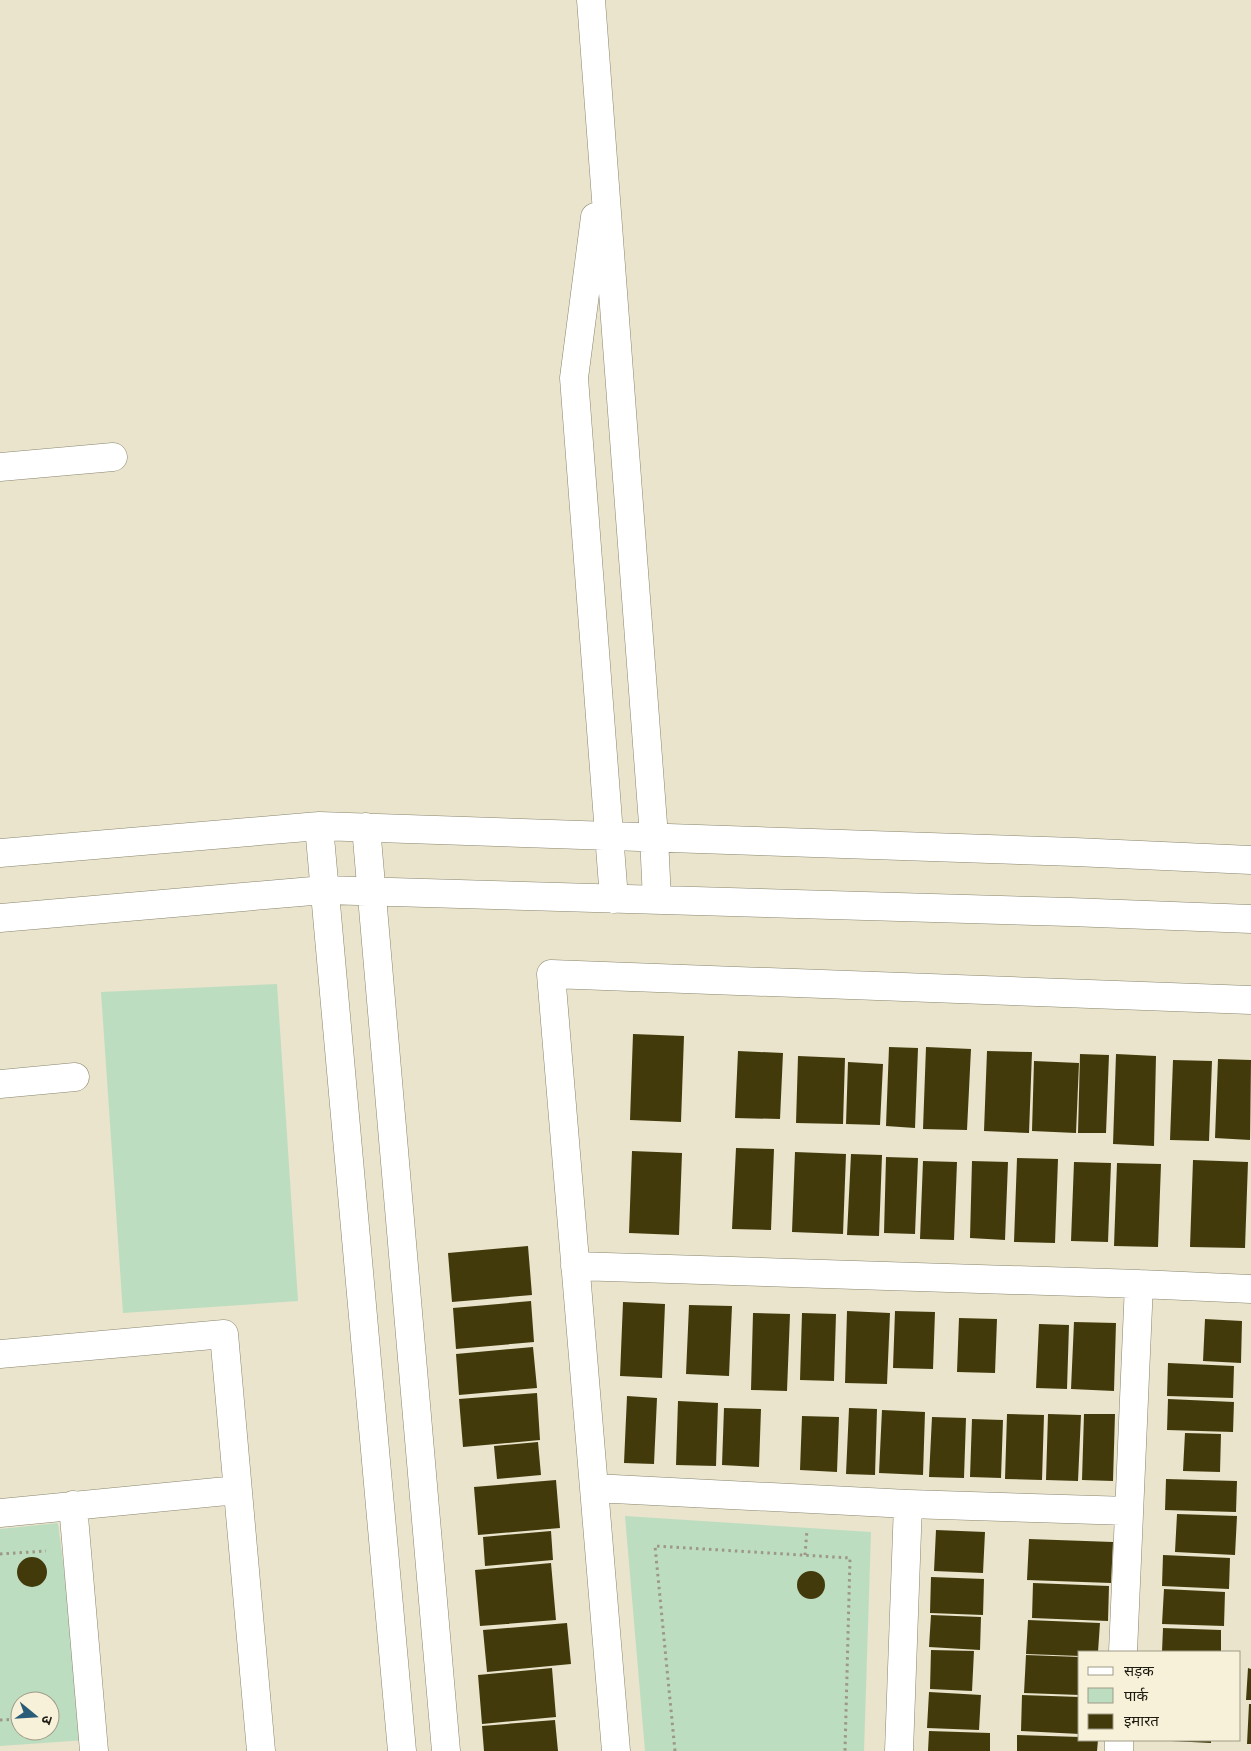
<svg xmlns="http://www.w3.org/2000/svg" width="1251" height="1751" font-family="'Fira Sans','Noto Sans Devanagari',sans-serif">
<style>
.green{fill:#bdddc1;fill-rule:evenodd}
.building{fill:#433a0c}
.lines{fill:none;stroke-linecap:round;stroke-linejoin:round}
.minor-casing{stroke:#89856e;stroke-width:29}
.path{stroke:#9c9885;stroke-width:3;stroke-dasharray:2.5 4;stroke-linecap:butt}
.minor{stroke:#fff;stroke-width:28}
</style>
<rect width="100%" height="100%" fill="#e9e4cb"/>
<path class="green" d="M277,984l21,317 -175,12 -22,-321z
M625,1516l246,16 -7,219h-219z
M58,1523l28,217 -86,6v-217zM20,1701h30v30h-30z"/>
<path class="building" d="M633,1034l51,2 -3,86 -51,-2z
M889,1047l29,1 -3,80 -29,-2z
M926,1047l45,2 -4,81 -44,-1z
M738,1051l45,2 -3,66 -45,-1z
M987,1051l45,1 -3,81 -45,-2z
M1080,1054l29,1 -3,78h-28z
M1116,1054l40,2 -2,90 -41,-2z
M798,1056l47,2 -2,66 -47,-1z
M1218,1059l33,1 -1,80 -35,-2z
M1173,1060l39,1 -3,80 -39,-1z
M1034,1061l45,2 -3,70 -44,-2z
M848,1062l35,2 -3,61 -34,-1z
M736,1148l38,1 -3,81 -39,-1z
M632,1151l50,2 -3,82 -50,-2z
M795,1152l51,2 -3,80 -51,-2z
M851,1154l31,1 -3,81 -32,-1z
M886,1157l32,1 -3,76 -31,-1z
M1017,1158l41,1 -3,84 -41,-1z
M1193,1160l55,2 -3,86 -55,-1z
M923,1161l34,1 -3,78 -34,-1z
M972,1161l36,1 -3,78 -35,-2z
M1074,1162l37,1 -3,79 -37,-1z
M1117,1163l44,1 -3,83 -44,-1z
M528,1246l4,49 -80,7 -4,-49z
M531,1301l3,41 -78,7 -3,-41z
M623,1302l42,2 -3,74 -42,-2z
M689,1305l43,1 -3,70 -43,-2z
M847,1311l43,2 -3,71 -42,-1z
M895,1311l40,1 -2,57 -40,-1z
M753,1313l37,1 -3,77 -36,-1z
M802,1313l34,1 -2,67 -34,-1z
M959,1318l38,1 -2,54 -38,-1z
M1205,1319l37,2 -1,42 -38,-2z
M1074,1322l42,1 -2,68 -43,-2z
M1039,1324l30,1 -2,64 -31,-1z
M533,1347l4,41 -78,7 -3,-41z
M1168,1363l66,3 -1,32 -66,-2z
M537,1393l3,47 -77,7 -4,-48z
M627,1396l30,2 -3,66 -30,-1z
M1168,1399l66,3 -1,30 -66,-2z
M678,1401l40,2 -2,63 -40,-1z
M724,1408l37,1 -2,58 -37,-2z
M849,1408l28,1 -2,66 -29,-1z
M882,1410l43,2 -2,63 -44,-2z
M1007,1414l37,1 -2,65 -37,-1z
M1048,1414l33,1 -3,66 -32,-1z
M1084,1414h31l-2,67 -31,-1z
M802,1416l37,1 -2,55 -37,-2z
M932,1417l34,1 -2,60 -35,-1z
M972,1419l31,1 -2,58 -31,-1z
M1185,1433l36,1 -1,38 -37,-1z
M538,1442l3,33 -44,4 -3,-33z
M1166,1479l71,2 -1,31 -71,-2z
M556,1480l4,48 -82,7 -4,-48z
M1177,1514l60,2 -2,39 -60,-3z
M936,1530l49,2 -2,41 -49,-2z
M551,1531l2,29 -68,6 -2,-29z
M1029,1539l84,3 -2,41 -84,-3z
M1163,1555l67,3 -1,31 -67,-3z
M17 1572a15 15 0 1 1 30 0a15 15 0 1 1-30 0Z
M551,1563l5,57 -76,6 -5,-56z
M797 1585a14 14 0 1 1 28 0a14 14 0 1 1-28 0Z
M931,1577l53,2 -1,36 -53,-2z
M1033,1583l76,3 -1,35 -76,-3z
M1164,1589l61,3 -1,34 -62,-2z
M931,1615l50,2 -1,33 -51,-3z
M1028,1620l72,3 -2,29h-18v4l-54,-2z
M567,1623l4,41 -84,8 -4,-42z
M1163,1628l58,2v22h-59z
M931,1650l43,1 -2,40 -42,-2z
M1026,1655l54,2v38l-56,-2z
M552,1668l4,49 -74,7 -4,-49z
M1248,1668l3,1v31h-5z
M929,1692l52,3 -2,35 -52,-2z
M1022,1695l58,2v37l-59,-3z
M1249,1704h2v40h-4z
M555,1720l3,31h-74l-2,-25z
M929,1731l61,2v18h-62z
M1017,1735l63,2v3h18l-1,11h-80z
M1171,1740h40v3l-40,-2z"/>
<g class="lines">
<g class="minor-casing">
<path id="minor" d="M591,0l63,837 3,63
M595,217l-21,161 40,521
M0,467l113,-10
M319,826l83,925
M366,827l80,924
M0,853l319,-27 756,26 176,8
M0,918l324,-28 746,22 181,7
M0,1084l75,-7
M575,1266l564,18 112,5
M0,1354l224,-20 37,417
M594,1488l314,16 221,7
M73,1505l21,246
M0,1513l237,-23
M1123,1652l16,-368
M616,1751l-65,-777 700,26
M899,1751l9,-247
M1119,1751v-11"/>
</g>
<path class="path" d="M0,1554l46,-3
M805,1555l2,-25
M50,1716h9
M0,1720l20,-1
M675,1751l-20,-205 195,12 -5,193"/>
<use href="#minor" class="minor"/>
</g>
<rect x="1078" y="1651" width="162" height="90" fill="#f6f1d8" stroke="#9f9b88"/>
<rect x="1088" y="1667" width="25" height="8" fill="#ffffff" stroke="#9f9b88"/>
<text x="1124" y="1676" font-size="15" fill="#1c1a11">सड़क</text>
<rect x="1088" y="1688" width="25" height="15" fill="#bdddc1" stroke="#9f9b88"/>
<text x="1124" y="1701" font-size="15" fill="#1c1a11">पार्क</text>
<rect x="1088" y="1714" width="25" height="15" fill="#433a0c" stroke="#9f9b88"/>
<text x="1124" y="1726" font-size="15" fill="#1c1a11">इमारत</text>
<g transform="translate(35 1716) rotate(108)"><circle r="24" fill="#f6f1d8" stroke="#9f9b88"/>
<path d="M0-4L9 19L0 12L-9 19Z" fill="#285c78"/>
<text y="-8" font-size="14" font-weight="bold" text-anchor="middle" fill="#1c1a11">उ</text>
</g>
</svg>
